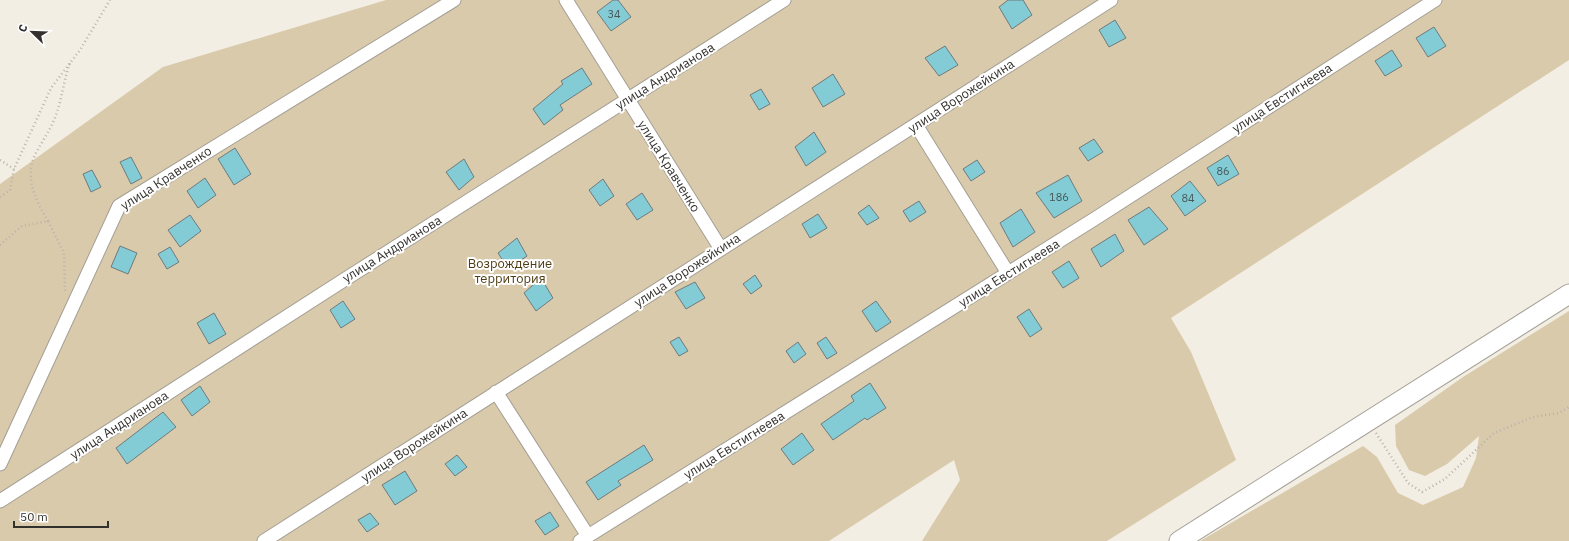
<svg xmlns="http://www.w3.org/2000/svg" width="1569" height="541" font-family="'IBM Plex Sans',sans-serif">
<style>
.green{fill:#d9caab}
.building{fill:#83cbd5;stroke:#6e7b7d}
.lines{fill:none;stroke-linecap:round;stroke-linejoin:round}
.minor-casing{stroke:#a49f95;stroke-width:15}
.secondary-casing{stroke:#a49f95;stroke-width:21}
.path{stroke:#b8b4ab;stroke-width:2.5;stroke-dasharray:1 3;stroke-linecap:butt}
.minor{stroke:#fff;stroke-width:13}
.secondary{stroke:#fff;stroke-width:19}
.labels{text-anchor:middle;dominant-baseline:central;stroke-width:4;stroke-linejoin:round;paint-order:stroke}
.number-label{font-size:11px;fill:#475857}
.street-label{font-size:13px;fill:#33312d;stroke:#fff}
.park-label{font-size:13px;fill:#503e15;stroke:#fff}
</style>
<rect width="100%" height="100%" fill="#f3eee3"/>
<path class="green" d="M386,0h1183v60l-398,258 20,34 45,108 -129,81h-185l38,-61 -6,-20 -125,81h-829v-357l163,-117z
M1569,311v230h-369l163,-95 14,11 21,36 25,12 40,-18 13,-29 3,-22 -32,28 -22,12 -16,-6 -13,-24 -1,-21 68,-48z"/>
<path class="building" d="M613,0h5l13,17 -20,14 -14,-19z
M1008,0h15l9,15 -20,14 -13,-22z
M1115,20l11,18 -17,9 -10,-17z
M1434,27l12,19 -18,11 -12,-19z
M945,46l13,19 -19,11 -14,-18z
M1392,50l10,16 -17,10 -10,-15z
M582,68l10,16 -32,21 3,5 -19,15 -11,-16 30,-25 -2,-3z
M833,74l12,20 -22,13 -11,-19z
M761,89l9,15 -11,6 -9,-15z
M814,132l12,20 -20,14 -11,-19z
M1094,139l9,13 -15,9 -9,-13z
M235,148l16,26 -17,11 -16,-26z
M1228,155l11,19 -21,12 -11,-18z
M131,157l11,21 -11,6 -11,-22z
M464,159l10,18 -15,13 -13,-18z
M977,160l8,12 -14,9 -8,-12z
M92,170l9,17 -10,5 -8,-18z
M1068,175l14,26 -28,17 -18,-25z
M205,178l11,17 -18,13 -11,-17z
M603,179l11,17 -14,10 -11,-16z
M1190,181l16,20 -21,15 -14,-20z
M642,193l11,17 -16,10 -11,-16z
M919,201l7,11 -16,10 -7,-11z
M869,205l10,13 -12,7 -9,-12z
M1149,207l19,22 -24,16 -16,-25z
M1021,209l14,23 -22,15 -13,-24z
M818,214l9,14 -17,10 -8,-14z
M190,215l11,16 -21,16 -12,-17z
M1115,234l9,17 -23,16 -10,-18z
M517,238l10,18 -19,13 -10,-16z
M120,246l17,7 -9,21 -17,-7z
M170,247l9,15 -12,7 -9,-15z
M1069,261l10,17 -16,10 -11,-16z
M755,275l7,11 -11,8 -8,-10z
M541,278l12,20 -17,13 -12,-18z
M695,282l10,16 -19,11 -11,-17z
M343,301l12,18 -14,9 -11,-18z
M876,301l15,21 -15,10 -14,-21z
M1029,309l13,20 -12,8 -13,-20z
M214,313l12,21 -17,10 -12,-21z
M679,337l9,14 -9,5 -9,-14z
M826,337l11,16 -10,6 -10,-16z
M798,342l8,12 -12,9 -8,-12z
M870,383l16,25 -19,12 -2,-2 -32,22 -12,-16 33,-23 -3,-5z
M200,386l10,16 -18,14 -11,-16z
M163,412l13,15 -49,37 -11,-16z
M802,433l12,17 -21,15 -12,-16z
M644,445l9,15 -35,21 3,4 -23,15 -12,-18z
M457,455l10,12 -12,9 -10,-12z
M405,471l12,20 -22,14 -13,-20z
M550,512l9,14 -14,9 -10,-14z
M370,513l9,11 -12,8 -9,-12z"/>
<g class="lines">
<g class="minor-casing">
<path id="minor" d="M566,0l155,249
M916,125l92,148
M496,392l92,144
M0,464l119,-258 335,-206
M0,501l347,-223 437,-278
M264,541l847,-541
M580,541l516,-323 339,-218"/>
</g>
<g class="secondary-casing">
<path id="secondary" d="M1179,541l390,-247"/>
</g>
<path class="path" d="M0,160l14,9
M0,197l10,-7 4,-21 37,-81 29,-38 30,-50
M48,221c-12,-19 -24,-44 -13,-66 6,-12 14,-23 19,-35 8,-19 9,-38 16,-57
M0,245l22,-19 26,-5 16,32 1,38
M1376,433l32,50 14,9 23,-13 49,-46 39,-16 26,-4 10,-6"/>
<use href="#minor" class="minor"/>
<use href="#secondary" class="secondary"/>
</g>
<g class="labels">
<g class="number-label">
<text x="614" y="14">34</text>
<text x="1223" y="171">86</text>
<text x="1059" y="197">186</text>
<text x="1188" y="198">84</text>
</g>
<g class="street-label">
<text transform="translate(665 76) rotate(-32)">улица Андрианова</text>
<text transform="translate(961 96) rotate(-33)">улица Ворожейкина</text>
<text transform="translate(1282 98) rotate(-33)">улица Евстигнеева</text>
<text transform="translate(669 166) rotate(58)">улица Кравченко</text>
<text transform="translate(166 178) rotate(-33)">улица Кравченко</text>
<text transform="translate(392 249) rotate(-32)">улица Андрианова</text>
<text transform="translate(687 270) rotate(-33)">улица Ворожейкина</text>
<text transform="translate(1009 273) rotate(-32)">улица Евстигнеева</text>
<text transform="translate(119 425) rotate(-33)">улица Андрианова</text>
<text transform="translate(414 445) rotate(-33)">улица Ворожейкина</text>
<text transform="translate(734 445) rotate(-32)">улица Евстигнеева</text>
</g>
<g class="park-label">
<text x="510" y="263">Возрождение<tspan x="510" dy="15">территория</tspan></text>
</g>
</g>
<g transform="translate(32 32) rotate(293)" stroke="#ffffff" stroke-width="3" paint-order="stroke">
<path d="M0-3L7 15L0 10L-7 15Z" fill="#33312d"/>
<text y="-6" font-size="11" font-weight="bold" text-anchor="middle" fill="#33312d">С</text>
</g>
<path d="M14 521v6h94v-6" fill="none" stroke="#33312d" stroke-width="2"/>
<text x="20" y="521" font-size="12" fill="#33312d" stroke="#ffffff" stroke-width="3" paint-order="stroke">50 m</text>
</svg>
